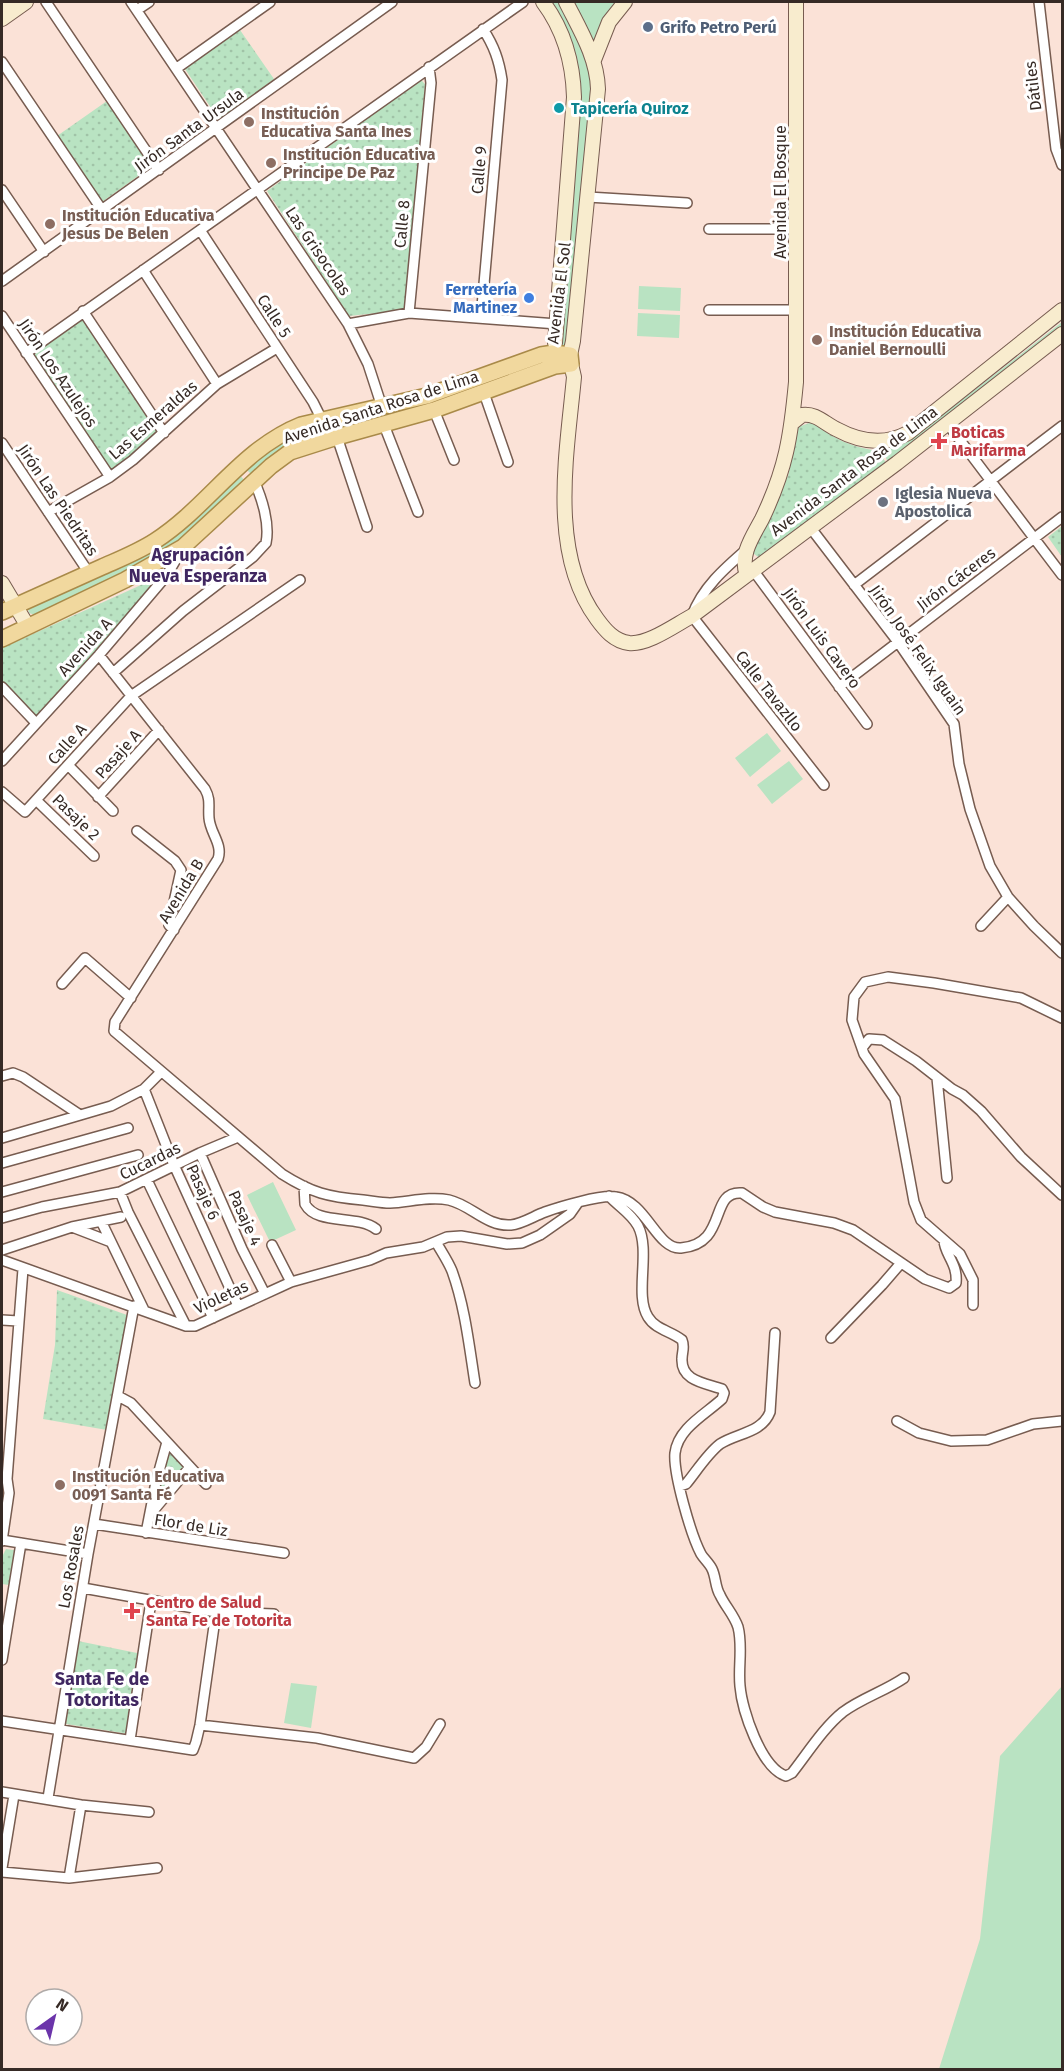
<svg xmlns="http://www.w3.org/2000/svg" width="1064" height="2071" font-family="'Fira Sans',sans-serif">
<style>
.grass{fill:#b9e3c2}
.park{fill:url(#park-dots)}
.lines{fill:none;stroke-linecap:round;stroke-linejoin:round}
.street-casing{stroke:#775c50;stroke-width:12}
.secondary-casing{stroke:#775c50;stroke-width:16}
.primary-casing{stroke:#a98a49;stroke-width:18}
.street{stroke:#fff;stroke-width:9}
.secondary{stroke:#f8ecce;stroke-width:14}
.primary{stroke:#f1d89e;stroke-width:15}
.service-dot{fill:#5c6f8a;stroke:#fff;stroke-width:2}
.culture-dot{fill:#0f9aa8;stroke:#fff;stroke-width:2}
.education-dot{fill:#8d6e63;stroke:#fff;stroke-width:2}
.shop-dot{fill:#3f7fe0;stroke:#fff;stroke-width:2}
.health-dot{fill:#e0444e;stroke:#fff;stroke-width:2}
.worship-dot{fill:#6b7280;stroke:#fff;stroke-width:2}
.labels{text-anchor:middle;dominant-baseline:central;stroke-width:6;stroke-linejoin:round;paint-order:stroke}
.service-label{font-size:16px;font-weight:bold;fill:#4e5e75;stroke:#fff;text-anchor:start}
.street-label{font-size:16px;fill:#362a25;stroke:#fff}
.culture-label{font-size:16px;font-weight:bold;fill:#0d838f;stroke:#fff;text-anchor:start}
.education-label{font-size:16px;font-weight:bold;fill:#785e54;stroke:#fff;text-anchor:start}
.shop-label{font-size:16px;font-weight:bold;fill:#366cbe;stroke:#fff;text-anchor:end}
.health-label{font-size:16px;font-weight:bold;fill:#be3a42;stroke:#fff;text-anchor:start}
.worship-label{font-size:16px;font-weight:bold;fill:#5b616d;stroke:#fff;text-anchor:start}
.neighbourhood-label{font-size:18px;font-weight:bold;fill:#402761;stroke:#fff}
</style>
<defs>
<pattern id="park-dots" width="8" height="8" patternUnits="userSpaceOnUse" patternTransform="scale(1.5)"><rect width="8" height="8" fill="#b9e3c2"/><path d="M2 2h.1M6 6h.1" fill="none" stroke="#a0c3a7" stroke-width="1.8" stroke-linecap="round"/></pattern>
</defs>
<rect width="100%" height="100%" fill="#fbe2d7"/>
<path class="grass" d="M549,2h12l32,72 -25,273h-7l-2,-6 19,-247z
M572,2h48l-25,43 -2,-1z
M639,286l42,2 -1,23 -42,-2z
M638,313l42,2 -1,23 -42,-2z
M1062,322v8l-174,132 -7,-13 12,-1 19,-9z
M543,357l4,6 -124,46 -113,29 -14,5 -41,30h-5l-5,-5 34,-29z
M239,474l6,7 -58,56 -57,35 -95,43 -6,-2 -1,-4 3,-5 78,-36z
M767,733l14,18 -31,26 -15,-19z
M789,761l14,18 -31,25 -15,-19z
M273,1182l23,48 -26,12 -23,-47z
M291,1683l26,3 -6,42 -27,-5z
M1062,1686v383h-123l41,-130 20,-183z"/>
<path class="park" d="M240,30l34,49 -55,41 -34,-51z
M421,80l4,4 -19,226 -57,6 -82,-125z
M107,101l45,65 -50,36 -45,-66z
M82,317l78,117 -47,40 -82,-121z
M812,422c22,17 39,25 67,29l7,12 -121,93 -7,1 -5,-4 -1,-8 36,-69 10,-49z
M1062,526v31l-14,-20z
M163,575l-127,144 -34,-37v-34z
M57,1290l70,25 -20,115 -64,-11 12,-74z
M168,1448l19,19 -30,34z
M6,1549l8,1 -5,35 -7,-1v-27z
M78,1641l64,13 -13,80 -63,-10z"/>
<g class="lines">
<g class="street-casing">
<path id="street" d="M46,2l113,168
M131,2l217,322 20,40 14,43
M1039,2l17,147 6,16
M137,10l12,-8
M2,62l100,148
M177,68l93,-66
M2,190l42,62
M588,197l99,6
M709,229h87
M200,230l113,172 9,18
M143,270l74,114
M2,281l390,-279
M709,310h87
M83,311l81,122
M409,313l22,-230 -2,-16
M2,316l108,161
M481,318l21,-238c-3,-20 -8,-34 -19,-51
M348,324l61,-11 148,11
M26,353l497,-351
M484,393l24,69
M434,410l20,50
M947,423l115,152
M384,425l34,87
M337,437l30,90
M2,443l87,130
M48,512l62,-35 23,-17 84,-76 60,-36
M810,527l88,115 56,82 5,40 11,45 20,57 18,31 26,29 28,27
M747,549c-22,19 -45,39 -55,67l132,169
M753,570l114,154
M854,585l208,-159
M99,655l106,134c6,11 3,17 4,29 1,15 14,26 9,41l-103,163 -1,9 168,143c30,19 46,23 81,26 9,1 18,3 27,3 19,-1 40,-7 59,-3 22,5 38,27 62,25 11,-1 23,-9 34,-13 14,-5 57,-18 71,-15 30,4 41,53 65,51 48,-4 27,-58 61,-55l21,14 12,5 59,11 19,7 72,49 24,9 7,-5c2,-20 -12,-29 -12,-43
M113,673l70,-62 70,-54 13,-14c4,-19 -4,-45 -12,-62
M2,687l34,36
M839,687l223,-170
M2,761l97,-106 68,-80 15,-26
M68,765l45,46
M2,792l23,20 106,-116 169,-116
M98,797l61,-67
M36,800l58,56
M137,831l38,30 6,9 -12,55 5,5
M981,926l27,-29
M62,984l23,-26 46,40
M862,1048l7,-9 14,1 33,21 36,28 11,6 18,16 40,46 41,38
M2,1076l11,-3 10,4 57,38
M937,1078l10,100
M144,1089l30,76 64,141
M2,1138l109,-32 33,-17 17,-17
M200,1153l42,96 23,45
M2,1163l126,-35
M147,1180l66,138
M304,1186l1,18c12,22 52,10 71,25
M2,1192l136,-37
M120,1192l8,20 58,114
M609,1196c9,10 22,17 29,30 13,25 -4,69 10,91 8,13 23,14 34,23 3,7 0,12 0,19 -1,22 23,24 40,30l2,4 -2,6c-16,15 -44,29 -47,54 -2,20 16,82 26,101 3,5 8,9 11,15 4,8 3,18 8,26 5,11 14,20 18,32 5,19 0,40 2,59 2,24 21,82 46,90l6,-3c15,-19 32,-46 51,-61 19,-14 42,-21 61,-34
M2,1218l40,-11 78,-15 80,-39 38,-16
M101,1221l43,89
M72,1227l39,15
M436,1242c5,9 12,19 16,29 13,36 17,74 23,112
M272,1245l19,37
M2,1250l70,-23 49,-10
M2,1260l184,66h9l96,-44 79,-22 16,-7 37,-6 24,-10 14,-1 46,8 15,-1 18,-8 30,-21 7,-10
M973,1305v-25l-13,-26 -39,-34 -7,-18 -19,-103 -31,-45 -12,-34 2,-23 11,-15 23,-5 46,6 87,15 41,20
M2,1320l16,1
M831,1338l51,-53 19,-22
M118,1396l13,7 75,81
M897,1421l22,12 32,8 36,-1 46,-16 29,-3
M680,1486l6,-2c10,-12 21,-30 34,-40 17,-11 42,-11 50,-32l5,-79
M153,1511l37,-44
M94,1524l190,29
M146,1533l10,-51 11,-40
M2,1540l86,14
M2,1541l7,-48 -2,-14 16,-210
M83,1588l133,24 58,2
M2,1660l19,-117
M2,1721l191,29 3,-8 4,-17 16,-113
M200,1725l117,13 97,20 12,-11 14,-23
M130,1740l21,-139
M2,1792l79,13 68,7
M48,1798l40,-244 46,-248
M2,1868l12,-73
M2,1872l67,6 88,-10
M69,1878l12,-73"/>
</g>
<g class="secondary-casing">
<path id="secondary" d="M543,2c21,28 30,60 31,95l-19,246
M566,2c14,28 31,55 32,87l-25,252 -3,14
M2,7l7,-5
M2,19l24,-17
M594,60l15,-38 16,-20
M571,364l3,13c-7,76 -26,176 23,242 8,11 17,22 32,24 19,2 46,-18 63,-27l205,-153 165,-129
M792,423l10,-8c14,-2 22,8 34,14 24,13 48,17 72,4l154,-123
M747,575c-8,-20 6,-39 15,-56 24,-50 29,-83 34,-137v-380
M2,583l25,42"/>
</g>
<g class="primary-casing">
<path id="primary" d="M2,612c33,-15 66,-30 100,-45 18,-8 36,-15 53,-26 53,-34 86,-92 146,-116l126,-29 114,-41 13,-2 16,2 1,9 -16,2 -121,44 -97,27 -47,15 -19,14 -88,81 -58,33 -123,59"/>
</g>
<use href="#street" class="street"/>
<use href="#secondary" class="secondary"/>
<use href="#primary" class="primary"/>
</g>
<circle class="service-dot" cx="648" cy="27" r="6"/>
<circle class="culture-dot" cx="559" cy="108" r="6"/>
<g class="education-dot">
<circle cx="249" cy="122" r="6"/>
<circle cx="271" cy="163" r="6"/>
<circle cx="50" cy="224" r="6"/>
<circle cx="817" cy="340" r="6"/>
<circle cx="60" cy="1485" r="6"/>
</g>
<circle class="shop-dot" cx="529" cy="298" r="6"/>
<g class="health-dot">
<path d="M936 432h6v6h6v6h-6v6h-6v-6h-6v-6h6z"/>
<path d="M129 1602h6v6h6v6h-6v6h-6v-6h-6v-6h6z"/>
</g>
<circle class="worship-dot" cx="883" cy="502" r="6"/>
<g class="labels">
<g class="service-label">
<text x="660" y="27">Grifo Petro Perú</text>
</g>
<g class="street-label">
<text transform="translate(1033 86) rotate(-97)">Dátiles</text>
<text transform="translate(189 130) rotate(-36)">Jirón Santa Ursula</text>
<text transform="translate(479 170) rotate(-85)">Calle 9</text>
<text transform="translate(780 192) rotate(-90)">Avenida El Bosque</text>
<text transform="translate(402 224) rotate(-85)">Calle 8</text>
<text transform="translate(318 251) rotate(56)">Las Grisocolas</text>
<text transform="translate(559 293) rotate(-83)">Avenida El Sol</text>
<text transform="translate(274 316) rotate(57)">Calle 5</text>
<text transform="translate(58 373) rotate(56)">Jirón Los Azulejos</text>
<text transform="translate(381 407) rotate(-18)">Avenida Santa Rosa de Lima</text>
<text transform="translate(153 420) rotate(-41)">Las Esmeraldas</text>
<text transform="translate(854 471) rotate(-37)">Avenida Santa Rosa de Lima</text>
<text transform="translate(58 500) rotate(56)">Jirón Las Piedritas</text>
<text transform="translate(956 579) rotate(-37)">Jirón Cáceres</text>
<text transform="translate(822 638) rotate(54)">Jirón Luis Cavero</text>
<text transform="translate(85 647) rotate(-48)">Avenida A</text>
<text transform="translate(918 650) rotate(55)">Jirón José Felix Iguain</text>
<text transform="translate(769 691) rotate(52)">Calle Tavazllo</text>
<text transform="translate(67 744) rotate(-48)">Calle A</text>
<text transform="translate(118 754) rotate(-48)">Pasaje A</text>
<text transform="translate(76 817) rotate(44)">Pasaje 2</text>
<text transform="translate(181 891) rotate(-59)">Avenida B</text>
<text transform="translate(150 1161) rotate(-26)">Cucardas</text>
<text transform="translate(203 1192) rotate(66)">Pasaje 6</text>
<text transform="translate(245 1218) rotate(66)">Pasaje 4</text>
<text transform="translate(221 1297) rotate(-25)">Violetas</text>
<text transform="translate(191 1525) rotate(9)">Flor de Liz</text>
<text transform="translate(71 1567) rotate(-80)">Los Rosales</text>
</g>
<g class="culture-label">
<text x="571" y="108">Tapicería Quiroz</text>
</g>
<g class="education-label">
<text x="261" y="113">Institución<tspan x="261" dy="18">Educativa Santa Ines</tspan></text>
<text x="283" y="154">Institución Educativa<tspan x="283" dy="18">Principe De Paz</tspan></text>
<text x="62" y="215">Institución Educativa<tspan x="62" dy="18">Jesus De Belen</tspan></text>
<text x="829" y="331">Institución Educativa<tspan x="829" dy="18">Daniel Bernoulli</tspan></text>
<text x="72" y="1476">Institución Educativa<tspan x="72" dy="18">0091 Santa Fé</tspan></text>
</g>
<g class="shop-label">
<text x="517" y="289">Ferretería<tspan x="517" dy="18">Martinez</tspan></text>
</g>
<g class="health-label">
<text x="951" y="432">Boticas<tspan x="951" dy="18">Marifarma</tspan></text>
<text x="146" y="1602">Centro de Salud<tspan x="146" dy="18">Santa Fe de Totorita</tspan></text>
</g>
<g class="worship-label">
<text x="895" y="493">Iglesia Nueva<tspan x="895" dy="18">Apostolica</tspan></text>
</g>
<g class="neighbourhood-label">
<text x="198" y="555">Agrupación<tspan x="198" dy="21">Nueva Esperanza</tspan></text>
<text x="102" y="1679">Santa Fe de<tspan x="102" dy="21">Totoritas</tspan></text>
</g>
</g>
<rect width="1064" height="2071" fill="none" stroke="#362a25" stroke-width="6"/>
<g transform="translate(54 2017) rotate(34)"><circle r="28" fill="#ffffff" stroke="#afaaa8" stroke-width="1.5"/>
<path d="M0-4.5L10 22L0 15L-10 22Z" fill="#6b34aa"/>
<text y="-9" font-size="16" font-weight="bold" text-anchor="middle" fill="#362a25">N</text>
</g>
</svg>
